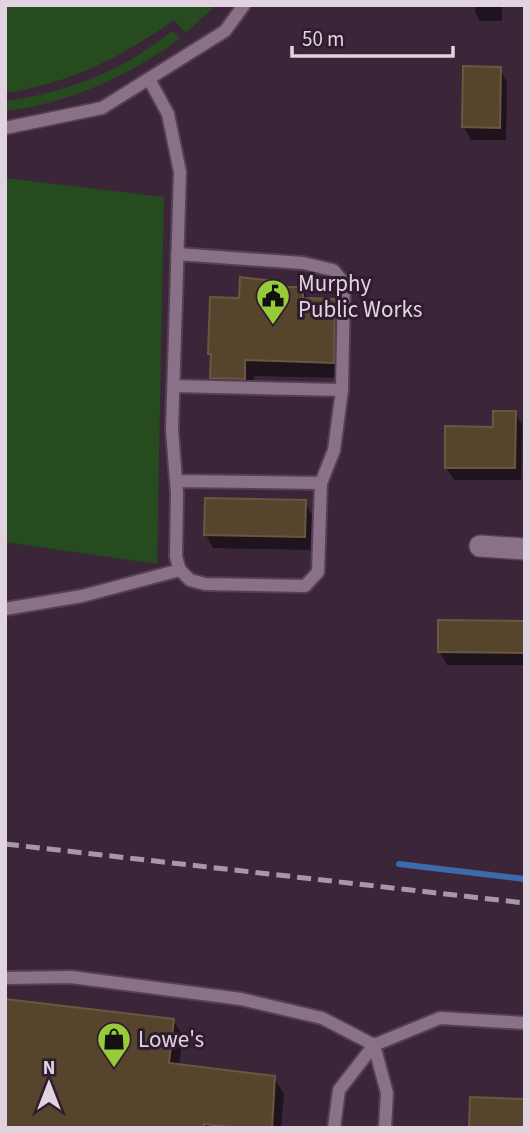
<svg xmlns="http://www.w3.org/2000/svg" width="530" height="1133" font-family="'Source Sans 3',sans-serif">
<style>
.green{fill:#264b1f}
.shadow{fill:#0007}
.lines{fill:none;stroke-linecap:round;stroke-linejoin:round}
.stream{stroke:#3d6aaa;stroke-width:6}
.building{fill:#56452c;stroke:#6a583e;stroke-width:2}
.service-casing{stroke:#534152;stroke-width:16}
.minor-casing{stroke:#534152;stroke-width:24}
.service{stroke:#8a7188;stroke-width:12}
.minor{stroke:#8a7188;stroke-width:21}
.rail{stroke:#a898a7;stroke-width:5;stroke-dasharray:14 7;stroke-linecap:butt}
.labels{text-anchor:middle;dominant-baseline:central;stroke-width:6;stroke-linejoin:round;paint-order:stroke}
.poi-label{font-size:23px;fill:#e1d4e0;stroke:#301c2f;text-anchor:start}
</style>
<rect width="100%" height="100%" fill="#3a2539"/>
<path class="green" d="M5,5h211l-30,28 -12,-13c-54,38 -103,63 -169,73z
M173,31l7,7c-52,39 -111,65 -175,73v-10c46,-6 93,-21 132,-45 13,-8 24,-17 36,-25z
M5,178l159,19 -7,367 -152,-22z"/>
<path class="shadow" d="M475,5h27v16h-22l-5,-9z
M500,69l7,13 -1,58h-35l-7,-13z
M281,284l3,5h18l7,11h25l9,17 -1,61 -88,-2 -1,19 -31,-1 -10,-16 1,-19 -3,-5 31,-54z
M515,412l7,13 -1,55h-67l-8,-13z
M305,502l7,13 -1,35 -98,-2 -7,-13z
M525,624v41h-78l-7,-13z
M173,1020l10,16 -4,30 95,12 10,16 -3,34h-276z"/>
<g class="lines">
<path class="stream" d="M399,864l126,15"/>
</g>
<path class="building" d="M463,66l38,1 -1,61 -38,-1z
M240,277l42,5v5h21v11l32,1 -1,64 -89,-3v19l-35,-1 1,-24h-3l2,-57 29,1z
M493,411h23l-1,57h-70v-42l48,1z
M205,498l101,2 -1,37 -101,-2z
M438,620l87,1v32l-87,-1z
M5,999l169,20 -5,44 106,13 -3,52h-34l-34,-4v4h-199z
M470,1097l55,2v29h-56z"/>
<g class="lines">
<g class="service-casing">
<path id="service" d="M149,79l19,35 12,58 -8,258 5,63 -1,64 4,13 10,10 15,4 100,2 13,-14 3,-89 13,-33 8,-60 2,-107 -11,-13 -30,-7 -126,-9
M5,128l97,-20 123,-77 19,-26
M173,386l169,4
M177,481l144,2
M5,609l77,-13 98,-26
M5,978l66,-1 170,22 81,19 52,27 13,48 -2,35
M334,1128l5,-38 35,-45 66,-27 85,5"/>
</g>
<g class="minor-casing">
<path id="minor" d="M480,546l45,3"/>
</g>
<use href="#service" class="service"/>
<use href="#minor" class="minor"/>
<path class="rail" d="M5,844l520,59"/>
</g>
<defs>
<g id="civic-pin" transform="scale(1.75)"><path d="M0 17L-7.5 6A9.5 9.5 0 1 1 7.5 6Z" fill="#98cb38" stroke="#301c2f"/><path d="M-.6-6.5H3V-4.5H.6V-3L4-1V1h2V6H-6V1h2V-1L-.6-3ZM-1.2 2.5V6h2.4V2.5Z" fill="#111"/></g>
<g id="shop-pin" transform="scale(1.75)"><path d="M0 17L-7.5 6A9.5 9.5 0 1 1 7.5 6Z" fill="#98cb38" stroke="#301c2f"/><path d="M-5-2.5h2.3a2.7 3.5 0 0 1 5.4 0H5L5.5 6h-11ZM-1.5-2.5h3a1.5 2.3 0 0 0-3 0Z" fill="#111"/></g>
</defs>
<g fill-rule="evenodd">
<use href="#civic-pin" x="273" y="296"/>
<use href="#shop-pin" x="114" y="1039"/>
</g>
<g class="labels">
<g class="poi-label">
<text x="298" y="283">Murphy<tspan x="298" dy="26">Public Works</tspan></text>
<text x="138" y="1039">Lowe's</text>
</g>
</g>
<rect width="530" height="1133" fill="none" stroke="#e1d4e0" stroke-width="14"/>
<g transform="translate(49 1084)" stroke="#301c2f" stroke-width="5" paint-order="stroke">
<path d="M0-5L12 26L0 18L-12 26Z" fill="#e1d4e0"/>
<text y="-10" font-size="19" font-weight="bold" text-anchor="middle" fill="#e1d4e0">N</text>
</g>
<path d="M292 46v10h161v-10" fill="none" stroke="#e1d4e0" stroke-width="3.5"/>
<text x="302" y="46" font-size="21" fill="#e1d4e0" stroke="#301c2f" stroke-width="5" paint-order="stroke">50 m</text>
</svg>
